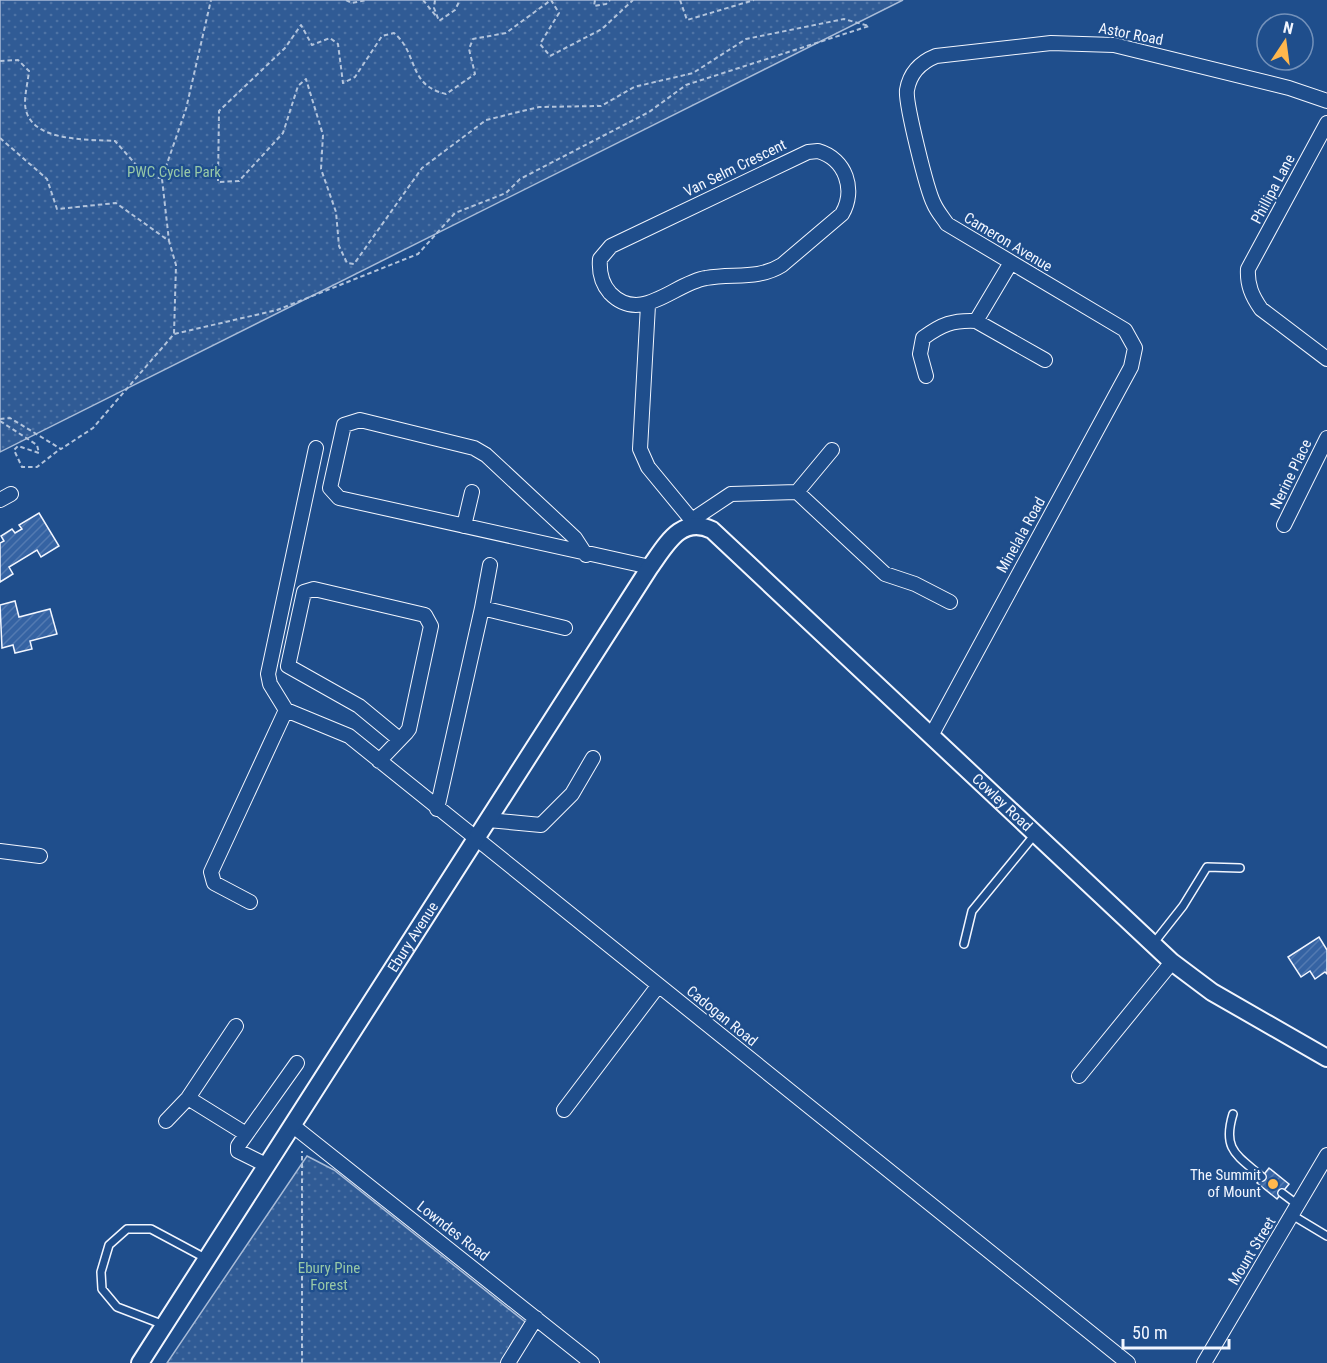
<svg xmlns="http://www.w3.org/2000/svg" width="1327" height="1363" font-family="'Roboto Condensed',sans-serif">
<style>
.park{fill:url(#park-dots);stroke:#a8bbd7;stroke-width:1.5}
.building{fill:url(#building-hatch);stroke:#f2f6ff;stroke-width:1.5}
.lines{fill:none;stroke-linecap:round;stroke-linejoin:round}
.service-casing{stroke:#f2f6ff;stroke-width:10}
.minor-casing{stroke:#f2f6ff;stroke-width:16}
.tertiary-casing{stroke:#f2f6ff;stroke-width:20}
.path{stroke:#b3c4dc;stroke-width:2;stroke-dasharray:4.5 3;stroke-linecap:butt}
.service{stroke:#1f4e8c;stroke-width:7}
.minor{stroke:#1f4e8c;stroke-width:14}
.tertiary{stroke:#1f4e8c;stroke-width:16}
.poi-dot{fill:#ffb74d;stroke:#1f4e8c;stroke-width:2}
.labels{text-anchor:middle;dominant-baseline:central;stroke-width:4.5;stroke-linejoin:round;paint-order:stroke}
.street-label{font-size:15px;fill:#f2f6ff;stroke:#1f4e8c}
.park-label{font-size:15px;fill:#97c8a6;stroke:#1f4e8c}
.poi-label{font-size:15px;fill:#f2f6ff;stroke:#1f4e8c;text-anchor:end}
</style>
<defs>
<pattern id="park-dots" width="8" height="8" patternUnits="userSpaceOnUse" patternTransform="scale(1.5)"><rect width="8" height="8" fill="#305b95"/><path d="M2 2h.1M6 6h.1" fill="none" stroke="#4e73a5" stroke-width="1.8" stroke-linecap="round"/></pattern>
<pattern id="building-hatch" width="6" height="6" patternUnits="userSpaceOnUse" patternTransform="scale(1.5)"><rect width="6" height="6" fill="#3563a3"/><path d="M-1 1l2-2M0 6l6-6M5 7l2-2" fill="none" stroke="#537ab1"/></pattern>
</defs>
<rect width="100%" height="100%" fill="#1f4e8c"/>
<path class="park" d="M0,0h903l-903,452z
M307,1156l27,14 200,159 -24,34h-343z"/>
<path class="building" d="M39,513l20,33 -18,11 -4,-7 -28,17 4,7 -13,8v-39l4,-2 -3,-5 11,-7 3,4 7,-4 -3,-4z
M15,601l4,16 31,-8 7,25 -27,7 2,8 -17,4 -2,-8 -11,3 -2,-43z
M1319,937l8,13v24l-2,-2 -10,7 -5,-8 -9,6 -13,-20z
M1269,1168l20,16 -12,15 -20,-16z"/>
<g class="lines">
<g class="service-casing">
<path id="service" d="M964,944l8,-33 64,-78
M1153,944l30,-38 24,-39 33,1
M1233,1114c-11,36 4,41 29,63
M1282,1193l16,12
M1292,1215l35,21
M164,1325l-47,-18 -15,-18 -1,-17 8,-27 18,-16h24l56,30"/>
</g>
<g class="minor-casing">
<path id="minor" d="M1327,123l-79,146c-1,16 4,27 13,40l66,50
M818,151c28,8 38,39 24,63l-60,51c-24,15 -49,8 -76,13 -32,5 -65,47 -96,15 -8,-9 -11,-22 -10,-34l11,-13 197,-94z
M648,305l-8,144 8,18 47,57
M976,321l69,39
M926,376l-6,-22 3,-16c19,-14 30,-18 53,-17l34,-57
M797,492l35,-42
M0,500l11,-6
M692,520l39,-26 66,-2 88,82 30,10 35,18
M1284,525l43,-87
M464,526l8,-34
M586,555l-11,-17 -89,-83 -12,-7 -114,-28 -16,5 -14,63 9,10 311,69
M482,608l8,-43
M286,710l63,26 779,627
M286,710l-16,-26 -2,-10 48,-226
M931,736l200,-369 4,-19 -10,-18 -178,-106c-4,-6 -10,-13 -13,-20 -7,-13 -29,-102 -27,-114 3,-18 14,-28 29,-34l115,-13 63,2 175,43 38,13
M379,761l27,-28 3,-4 22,-103 -6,-11 -111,-26 -10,3 -16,74 71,40 40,33
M437,809l45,-201 83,20
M488,820l53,5 31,-31 21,-36
M0,851l40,5
M250,902l-36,-19 -3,-11 75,-162
M1079,1076l93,-114
M188,1098l58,36
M564,1110l94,-124
M166,1121l22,-23 48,-72
M292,1125l300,238
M266,1165l-28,-14v-5l59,-83
M508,1363l28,-45
M1204,1363l123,-208"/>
</g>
<g class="tertiary-casing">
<g id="tertiary">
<path id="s1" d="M140,1363l510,-796c16,-22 31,-52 62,-37l460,432 40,30 115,66"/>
</g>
</g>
<path class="path" d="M346,0l6,3 15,-3
M423,0l13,16
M435,0l-1,8 5,13 16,-11 5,-10
M595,0l-1,6 12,-2 4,-4
M680,0l7,20 67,-20
M0,61l18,-1 11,11c-1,10 -4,22 -4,32 1,40 63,36 90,38l32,36 15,1 24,-69 25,-109
M0,138l47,41 10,30 59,-6 53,38 7,24 -2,69
M162,179l7,62
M0,419l10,-1 51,31 32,-21 81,-94 103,-24 141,-56 37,-41 51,-20 14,-14 129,-67 37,-27 183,-59 -25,-7 -98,20 -53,34 -59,14 -33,19 -62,1 -53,13 -64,48 -68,96 -7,-1 -8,-17 -3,-34 -15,-43 2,-34 -17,-56 -8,7 -15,47 -44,48 -21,1 1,-71 66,-63 16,-23 11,20 18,-7 8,6 5,39 12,-6 27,-41 12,-3c25,21 13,52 52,61l29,-20 -6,-25 4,-10 33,-6 45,-33 8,13 -19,31 10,12 52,-27 31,-29
M0,421l37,24 2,8 -21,-7 -4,4 8,17h15l23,-18
M302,1363v-212"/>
<use href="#service" class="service"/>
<use href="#minor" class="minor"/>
<use href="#tertiary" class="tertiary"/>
</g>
<circle class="poi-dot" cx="1273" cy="1184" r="6"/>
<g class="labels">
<g class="street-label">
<text transform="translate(1131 34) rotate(11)">Astor Road</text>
<text transform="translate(735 168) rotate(-26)">Van Selm Crescent</text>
<text transform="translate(1273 189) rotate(-62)">Phillipa Lane</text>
<text transform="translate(1008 242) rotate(31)">Cameron Avenue</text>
<text transform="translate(1291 474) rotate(-64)">Nerine Place</text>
<text transform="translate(1021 535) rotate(-61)">Minelala Road</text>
<text stroke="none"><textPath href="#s1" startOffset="1424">Cowley Road</textPath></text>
<text stroke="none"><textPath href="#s1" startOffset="506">Ebury Avenue</textPath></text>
<text transform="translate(722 1016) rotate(39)">Cadogan Road</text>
<text transform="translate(453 1231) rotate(38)">Lowndes Road</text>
<text transform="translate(1252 1251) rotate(-59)">Mount Street</text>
</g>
<g class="park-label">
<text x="174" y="172">PWC Cycle Park</text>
<text x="329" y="1268">Ebury Pine<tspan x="329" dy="17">Forest</tspan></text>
</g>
<g class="poi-label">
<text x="1261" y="1175">The Summit<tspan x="1261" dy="17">of Mount</tspan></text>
</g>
</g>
<g transform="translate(1285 42) rotate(13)"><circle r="28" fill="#1f4e8c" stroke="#7391ba" stroke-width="1.5"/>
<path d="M0-4.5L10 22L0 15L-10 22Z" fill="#ffb74d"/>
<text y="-9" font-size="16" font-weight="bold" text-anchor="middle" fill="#f2f6ff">N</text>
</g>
<path d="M1123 1339v9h106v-9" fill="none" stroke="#f2f6ff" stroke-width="3"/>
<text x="1132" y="1339" font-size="18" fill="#f2f6ff" stroke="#1f4e8c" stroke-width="4.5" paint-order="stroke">50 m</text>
</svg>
